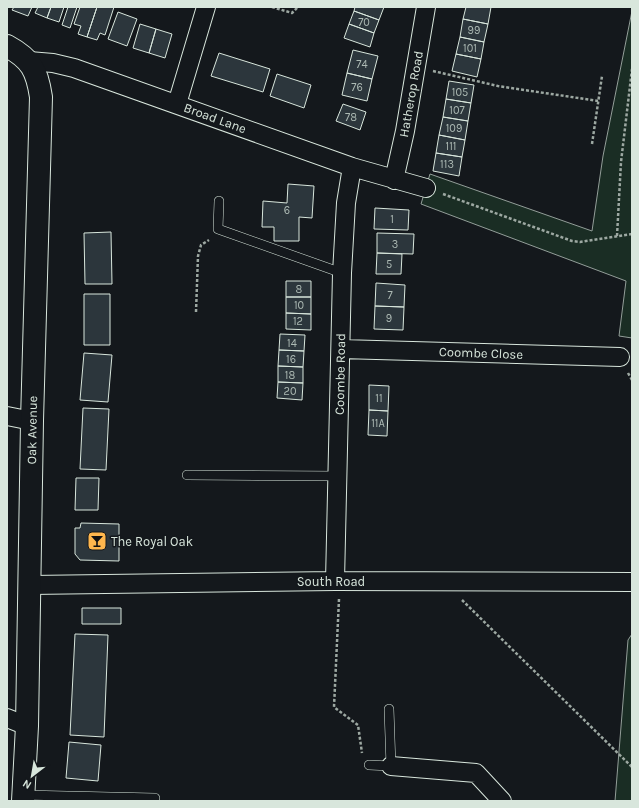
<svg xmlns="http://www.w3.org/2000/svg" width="639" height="808" font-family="Karla,sans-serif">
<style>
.green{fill:#1a2d24;stroke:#939e99}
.building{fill:#2c363c;stroke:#d8e6dc}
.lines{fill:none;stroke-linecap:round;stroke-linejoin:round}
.lane-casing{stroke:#d8e6dc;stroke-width:10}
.street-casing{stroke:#d8e6dc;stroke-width:20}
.secondary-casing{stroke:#d8e6dc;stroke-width:24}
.path{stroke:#9da8a2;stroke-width:2.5;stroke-dasharray:3 2;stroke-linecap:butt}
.lane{stroke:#14181c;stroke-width:9}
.street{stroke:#14181c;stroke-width:18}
.secondary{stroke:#14181c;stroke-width:22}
.labels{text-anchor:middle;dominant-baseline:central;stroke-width:3;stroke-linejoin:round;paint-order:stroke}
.number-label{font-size:11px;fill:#adbab4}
.street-label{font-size:13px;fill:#d8e6dc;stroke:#14181c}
.poi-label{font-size:13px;fill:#d8e6dc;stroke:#14181c;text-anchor:start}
</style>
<rect width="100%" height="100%" fill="#14181c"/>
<path class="green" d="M632,11v327l-13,-2 7,-55 -205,-77 9,-30 162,57 11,-75z
M632,634v167h-17l13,-161z"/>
<path class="building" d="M14,7h18l-4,9 -16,-6z
M38,7h13l-4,11 -12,-5z
M51,7h13l-5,15 -12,-4z
M68,7h9l-7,21 -8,-3z
M80,7h17l-10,30 -9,-3 3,-8 -7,-2z
M97,7h17l-9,28 -5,-2 -3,7 -10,-3z
M355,7h29l-5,13 -25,-9z
M466,7h25l-3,17 -25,-5z
M354,11l25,9 -5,13 -25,-9z
M118,12l19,7 -10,27 -19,-7z
M463,19l25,5 -4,18 -24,-5z
M140,24l16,5 -7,24 -16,-5z
M349,24l25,9 -4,14 -26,-9z
M156,29l16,5 -7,24 -16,-5z
M460,37l24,5 -3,17 -25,-5z
M353,50l25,6 -6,23 -25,-6z
M219,53l51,16 -7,23 -52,-16z
M456,54l25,5 -4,18 -25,-6z
M347,73l25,6 -5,22 -25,-6z
M277,74l34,11 -7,23 -34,-12z
M449,81l25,4 -3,18 -25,-4z
M446,99l25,4 -3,18 -25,-4z
M343,104l23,8 -6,18 -24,-9z
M443,117l25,4 -3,19 -26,-5z
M439,135l26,5 -3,17 -26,-4z
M436,153l26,4 -3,19 -26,-5z
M288,184l26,2 -2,32 -13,-1v24h-25v-14h-12l1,-26 24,2z
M375,208l34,2 -1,20 -34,-1z
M111,232l1,52h-27l-1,-51z
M377,233l37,1 -1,20 -36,-1z
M377,253l25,1 -1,20h-25z
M286,281h25v16h-25z
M376,283l29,2 -1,22 -29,-1z
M84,294h26v51h-26z
M286,297h25v17l-25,-1z
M375,306l29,1 -1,23 -29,-1z
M286,313l25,1v16l-25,-1z
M280,334l25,1 -1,16 -25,-1z
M279,350l25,1 -1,16 -25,-1z
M84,353l28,2 -4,47 -28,-2z
M278,366l25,1v16l-25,-1z
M278,382l25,1 -1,17 -25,-2z
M369,385l20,1 -1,25 -19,-1z
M83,408l26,1 -3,61 -26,-1z
M369,410l19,1 -1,25 -19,-1z
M76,478h23l-1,32h-23z
M81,523l38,1v37l-39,-1 -5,-6v-26h5z
M82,608h39v16h-39z
M75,634l33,1 -4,102 -34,-2z
M69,742l32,3 -3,36 -32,-3z"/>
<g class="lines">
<g class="lane-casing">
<path id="lane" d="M219,201l-1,28 124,44
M187,475l151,1
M369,765l22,1 -2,-57
M23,795l132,3"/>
</g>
<g class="street-casing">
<path id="street" d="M29,61l24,2 21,5 278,99 74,21
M177,104l29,-97
M394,180l11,-49 21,-124
M341,349l279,8
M7,416l25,5
M335,581l7,-308 4,-70 6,-36
M30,585l305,-4 297,1
M7,718l20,8
M391,766l85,7 26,28"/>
</g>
<g class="secondary-casing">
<path id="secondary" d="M7,46c24,13 30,24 34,51l-9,324 -5,305 -4,75"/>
</g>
<path class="path" d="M272,7l20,6 6,-6
M433,71l65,15 100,15
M592,144l10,-68
M443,194l129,47 8,1 52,-8
M617,236l4,-74 11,-93
M196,312l2,-56 3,-11 8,-5
M628,373l4,7
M339,599l-5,108 24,18 4,28
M462,600l170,167"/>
<use href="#lane" class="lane"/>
<use href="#street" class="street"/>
<use href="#secondary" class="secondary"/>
</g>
<defs>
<g id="bar-square" transform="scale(1)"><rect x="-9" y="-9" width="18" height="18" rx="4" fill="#ffb74d" stroke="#14181c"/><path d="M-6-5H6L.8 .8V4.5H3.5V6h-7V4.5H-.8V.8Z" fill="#111"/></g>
</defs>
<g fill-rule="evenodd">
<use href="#bar-square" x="97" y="541"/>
</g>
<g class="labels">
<g class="number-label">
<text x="364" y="22">70</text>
<text x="474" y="30">99</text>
<text x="470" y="48">101</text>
<text x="362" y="64">74</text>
<text x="357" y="87">76</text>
<text x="460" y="92">105</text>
<text x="457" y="110">107</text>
<text x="351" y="117">78</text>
<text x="454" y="128">109</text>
<text x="451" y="146">111</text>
<text x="447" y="164">113</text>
<text x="287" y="210">6</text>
<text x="392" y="219">1</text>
<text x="395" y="244">3</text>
<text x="389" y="264">5</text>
<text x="299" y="289">8</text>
<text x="390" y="295">7</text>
<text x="299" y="305">10</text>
<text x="389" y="318">9</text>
<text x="298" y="321">12</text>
<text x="292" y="343">14</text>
<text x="291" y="359">16</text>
<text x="290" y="375">18</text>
<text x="290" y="391">20</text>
<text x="379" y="398">11</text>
<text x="378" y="423">11A</text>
</g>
<g class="street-label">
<text transform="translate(411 94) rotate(-80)">Hatherop Road</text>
<text transform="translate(215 118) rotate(20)">Broad Lane</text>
<text transform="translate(481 353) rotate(2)">Coombe Close</text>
<text transform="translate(340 374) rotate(-89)">Coombe Road</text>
<text transform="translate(32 430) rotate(-89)">Oak Avenue</text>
<text x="331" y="581">South Road</text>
</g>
<g class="poi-label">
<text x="111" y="541">The Royal Oak</text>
</g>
</g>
<rect width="639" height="808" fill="none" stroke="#d8e6dc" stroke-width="16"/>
<g transform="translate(32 776) rotate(211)" stroke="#14181c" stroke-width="3" paint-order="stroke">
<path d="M0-3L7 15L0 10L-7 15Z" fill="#d8e6dc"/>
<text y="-6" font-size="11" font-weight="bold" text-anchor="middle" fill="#d8e6dc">N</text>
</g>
</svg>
